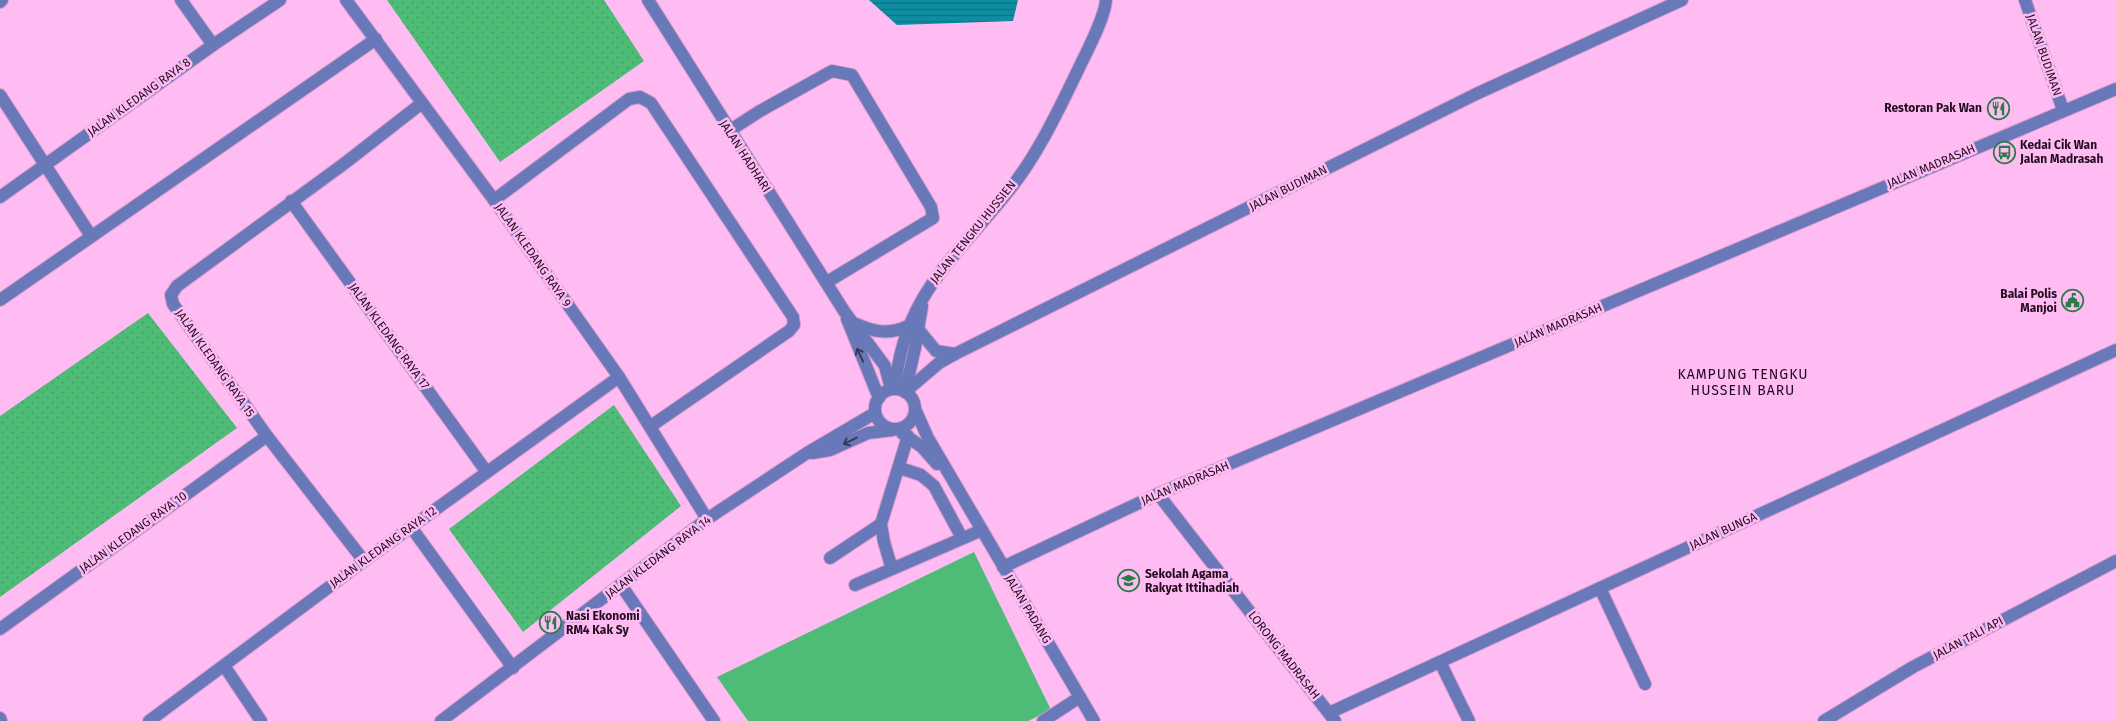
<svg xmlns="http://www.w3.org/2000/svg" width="2116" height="721" viewBox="0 0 2116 721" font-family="'Fira Sans',sans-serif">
  <defs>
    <pattern id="park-dots" width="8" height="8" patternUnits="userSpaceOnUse" patternTransform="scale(1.25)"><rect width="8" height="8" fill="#4ebc76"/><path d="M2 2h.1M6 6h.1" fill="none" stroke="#44a066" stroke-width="1.8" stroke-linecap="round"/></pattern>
    <pattern id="water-rules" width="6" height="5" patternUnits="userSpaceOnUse" patternTransform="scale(1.25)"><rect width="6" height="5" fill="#0f8ea2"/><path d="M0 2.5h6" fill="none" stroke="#0e7283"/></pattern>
  </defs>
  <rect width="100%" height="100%" fill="#febcf2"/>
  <g fill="url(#park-dots)">
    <path d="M387,0H604L644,61L500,162Z"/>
    <path d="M148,313L237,428L0,597V416Z"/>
    <path d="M614,405L681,506L523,632L449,529Z"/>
  </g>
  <path fill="#4ebc76" d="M974,552L1051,710L1028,721H748L717,677Z"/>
  <path fill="url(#water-rules)" d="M869,0H1018L1013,21L897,25Z"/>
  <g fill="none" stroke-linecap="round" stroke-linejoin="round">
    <defs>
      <g id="minor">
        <path d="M181,0L213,45"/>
        <path d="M346,0L494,200L619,377L707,519"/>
        <path d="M648,0L844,311L885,366L891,389"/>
        <path d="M2025,0L2063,110"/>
        <path d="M0,2L2,0"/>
        <path d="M0,95L91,236"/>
        <path d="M729,131L760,111L832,71L852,75L931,207L933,218L827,282"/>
        <path d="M0,197L213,45L280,0"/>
        <path d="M494,200L629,99L640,97L651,103L793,317L794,325L789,331L651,426"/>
        <path d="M291,201L486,471"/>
        <path d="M0,300L376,39"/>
        <path d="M847,319L879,398"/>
        <path d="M856,324C874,332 889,335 908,326"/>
        <path d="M918,329L936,351L955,354"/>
        <circle cx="895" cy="409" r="20"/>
        <path d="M895,389C903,294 956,258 1010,189C1038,154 1058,111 1078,70C1086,53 1105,18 1106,0"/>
        <path d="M905,392L939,363L955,354L1476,94L1682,0"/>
        <path d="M905,392L915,348L922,306"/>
        <path d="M915,409L928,438L1094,721"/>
        <path d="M902,433L922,447L937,464"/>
        <path d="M812,453L830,450L868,433L893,430"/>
        <path d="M900,468L921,475L934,486L962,538"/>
        <path d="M1158,494L1335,721"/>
        <path d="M411,527L513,668"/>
        <path d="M830,558L881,524"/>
        <path d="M364,561L267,436L173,304L171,295L177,286L345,163L422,103"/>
        <path d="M1003,567L1158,494L2116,89"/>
        <path d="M892,569L884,542L881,524L908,436"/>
        <path d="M621,585L714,721"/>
        <path d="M855,585L982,530"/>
        <path d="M1600,588L1645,684"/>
        <path d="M0,629L267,436"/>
        <path d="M1440,662L1469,721"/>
        <path d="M225,667L261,721"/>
        <path d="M1329,713L2116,350"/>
        <path d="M0,718L1,721"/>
        <path d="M149,721L364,561L619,377"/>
        <path d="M441,721L707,519L807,453L875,413"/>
        <path d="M1043,721L1080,697"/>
        <path d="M1824,721L1913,667L2116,561"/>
      </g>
    </defs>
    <use href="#minor" stroke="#d69ccc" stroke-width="14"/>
    <use href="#minor" stroke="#6878b9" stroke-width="12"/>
  </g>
  <defs><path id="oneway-shaft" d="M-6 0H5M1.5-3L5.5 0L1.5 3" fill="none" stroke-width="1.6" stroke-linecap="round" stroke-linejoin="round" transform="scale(1.25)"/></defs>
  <g stroke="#3e375d">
    <use href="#oneway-shaft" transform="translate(860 355) rotate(-115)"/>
    <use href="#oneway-shaft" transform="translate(850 441) rotate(153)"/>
  </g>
  <defs>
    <symbol id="restaurant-ring" viewBox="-11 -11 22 22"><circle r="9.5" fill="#febcf2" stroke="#2d7a49" stroke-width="1.5"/><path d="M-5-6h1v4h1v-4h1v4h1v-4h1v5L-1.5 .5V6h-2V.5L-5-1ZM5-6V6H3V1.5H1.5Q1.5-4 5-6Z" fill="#2d7a49"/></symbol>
    <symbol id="bus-ring" viewBox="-11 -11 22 22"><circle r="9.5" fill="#febcf2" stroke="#2d7a49" stroke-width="1.5"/><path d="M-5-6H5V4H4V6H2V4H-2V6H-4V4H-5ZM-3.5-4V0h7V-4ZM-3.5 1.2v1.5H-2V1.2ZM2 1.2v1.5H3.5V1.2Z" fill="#2d7a49"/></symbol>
    <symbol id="civic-ring" viewBox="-11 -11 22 22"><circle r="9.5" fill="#febcf2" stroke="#2d7a49" stroke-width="1.5"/><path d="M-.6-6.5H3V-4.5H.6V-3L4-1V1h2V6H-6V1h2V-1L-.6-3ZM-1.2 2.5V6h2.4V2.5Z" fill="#2d7a49"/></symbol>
    <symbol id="school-ring" viewBox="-11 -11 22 22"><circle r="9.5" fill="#febcf2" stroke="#2d7a49" stroke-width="1.5"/><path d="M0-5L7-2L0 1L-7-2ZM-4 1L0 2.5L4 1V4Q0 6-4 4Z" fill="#2d7a49"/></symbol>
  </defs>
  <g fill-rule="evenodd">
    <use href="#restaurant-ring" x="1986" y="96" width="25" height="25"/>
    <use href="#bus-ring" x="1992" y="140" width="25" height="25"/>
    <use href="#civic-ring" x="2060" y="288" width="25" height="25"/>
    <use href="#school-ring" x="1116" y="568" width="25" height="25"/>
    <use href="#restaurant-ring" x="538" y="610" width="25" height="25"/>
  </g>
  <g text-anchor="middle" stroke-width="5" stroke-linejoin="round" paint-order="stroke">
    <g font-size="12" fill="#220b1f" stroke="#febcf2">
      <text transform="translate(2044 55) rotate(71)" y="4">JALAN BUDIMAN</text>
      <text transform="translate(139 97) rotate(-36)" y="4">JALAN KLEDANG RAYA 8</text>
      <text transform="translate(745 156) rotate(57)" y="4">JALAN HADHARI</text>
      <text transform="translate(1931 166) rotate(-23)" y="4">JALAN MADRASAH</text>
      <text transform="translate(1288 188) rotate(-27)" y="4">JALAN BUDIMAN</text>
      <text transform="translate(973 232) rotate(-51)" y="4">JALAN TENGKU HUSSIEN</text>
      <text transform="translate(533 255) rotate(55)" y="4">JALAN KLEDANG RAYA 9</text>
      <text transform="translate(1558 325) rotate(-23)" y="4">JALAN MADRASAH</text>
      <text transform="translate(389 336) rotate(54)" y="4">JALAN KLEDANG RAYA 17</text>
      <text transform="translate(215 363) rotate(55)" y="4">JALAN KLEDANG RAYA 15</text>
      <text transform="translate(1185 483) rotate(-23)" y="4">JALAN MADRASAH</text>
      <text transform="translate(1723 531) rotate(-25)" y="4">JALAN BUNGA</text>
      <text transform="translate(133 532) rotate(-36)" y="4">JALAN KLEDANG RAYA 10</text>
      <text transform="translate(383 547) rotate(-36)" y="4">JALAN KLEDANG RAYA 12</text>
      <text transform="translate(658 557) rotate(-37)" y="4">JALAN KLEDANG RAYA 14</text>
      <text transform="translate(1028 609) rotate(59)" y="4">JALAN PADANG</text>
      <text transform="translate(1968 638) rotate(-28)" y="4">JALAN TALI API</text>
      <text transform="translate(1284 655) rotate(52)" y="4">LORONG MADRASAH</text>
    </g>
    <g font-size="12" font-weight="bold" fill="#220b1f" stroke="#febcf2" text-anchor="start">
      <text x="1982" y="112" text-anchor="end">Restoran Pak Wan</text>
      <text x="2020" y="149">Kedai Cik Wan<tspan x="2020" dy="14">Jalan Madrasah</tspan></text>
      <text x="2057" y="298" text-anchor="end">Balai Polis<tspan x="2057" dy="14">Manjoi</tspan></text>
      <text x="1145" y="578">Sekolah Agama<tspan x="1145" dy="14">Rakyat Ittihadiah</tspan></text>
      <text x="566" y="620">Nasi Ekonomi<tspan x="566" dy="14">RM4 Kak Sy</tspan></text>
    </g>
    <g font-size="14" letter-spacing="1" fill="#220b1f" stroke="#febcf2">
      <text x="1743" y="379">KAMPUNG TENGKU<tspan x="1743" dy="16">HUSSEIN BARU</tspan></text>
    </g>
  </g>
</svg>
